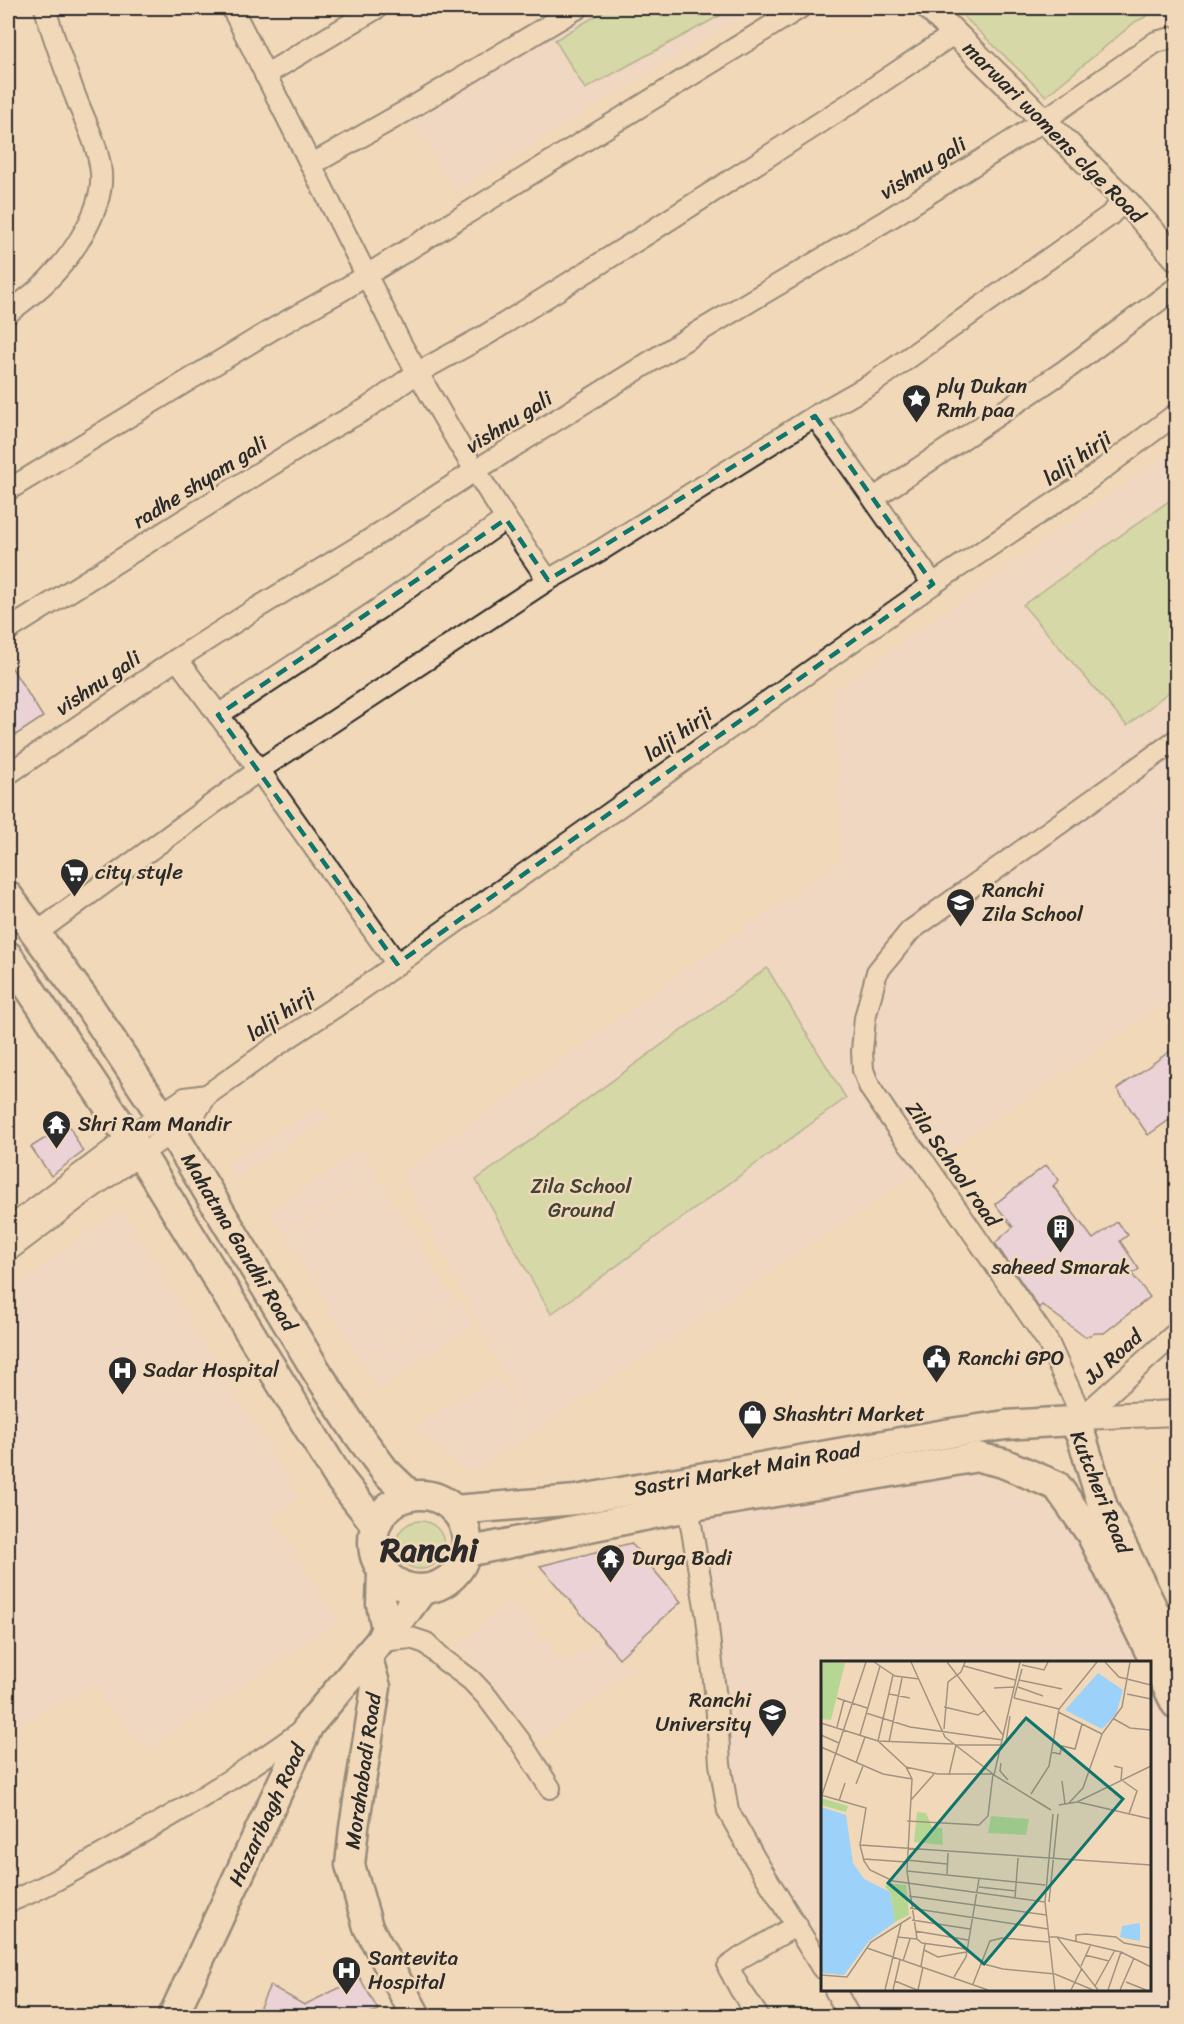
<svg xmlns="http://www.w3.org/2000/svg" width="1184" height="2024" viewBox="0 0 1184 2024" font-family="Sriracha,sans-serif">
  <rect width="100%" height="100%" fill="#f1d8b9"/>
  <filter id="ink" filterUnits="userSpaceOnUse"><feTurbulence type="fractalNoise" baseFrequency=".0167" numOctaves="2"/><feDisplacementMap in="SourceGraphic" scale="12" xChannelSelector="R" yChannelSelector="G"/><feConvolveMatrix kernelMatrix="1 2 1 2 8 2 1 2 1" color-interpolation-filters="sRGB"/></filter>
  <g filter="url(#ink)">
    <g fill="#edd4cc">
      <path d="M578,8H756L455,191L406,111Z"/>
      <path d="M1176,448V997L535,1431L470,1472L414,1428L497,1376L531,1425L402,1173L842,859L834,691Z"/>
      <path d="M319,1106L328,1119L237,1177L229,1162Z"/>
      <path d="M362,1148L377,1174L284,1234L268,1212Z"/>
      <path d="M377,1177L454,1301L361,1363L287,1236Z"/>
      <path d="M121,1209L299,1497L271,1516L339,1622L145,1750L93,1684L8,1732V1292Z"/>
      <path d="M459,1301L474,1325L379,1387L362,1367Z"/>
      <path d="M1176,1349V1388L1161,1361Z"/>
      <path d="M958,1466L1073,1517L1148,1662H822V1960L728,1811L702,1514Z"/>
      <path d="M509,1599L522,1612L564,1664L603,1639L631,1671L538,1740L459,1646Z"/>
      <path d="M1150,1666L1176,1719V2016H858L841,1990H1150Z"/>
    </g>
    <g fill="#b6d791" stroke="#70815e" stroke-width="1.5">
      <path d="M609,8H734L585,89L555,40Z"/>
      <path d="M955,8H1163L1135,22L1046,96Z"/>
      <path d="M1176,496V686L1127,726L1023,605Z"/>
      <path d="M767,968L846,1098L551,1314L476,1180Z"/>
      <circle cx="420" cy="1545" r="24"/>
    </g>
    <g fill="#e3cbfa" stroke="#2b2b2b" stroke-width="1.5">
      <path d="M8,662L43,717L8,740Z"/>
      <path d="M1176,1047V1115L1148,1135L1117,1089Z"/>
      <path d="M68,1124L83,1152L51,1176L31,1147Z"/>
      <path d="M1046,1165L1059,1180L1053,1186L1093,1239L1117,1222L1128,1235L1120,1241L1139,1269L1132,1274L1150,1297L1104,1333H1095L1085,1337L1042,1305L1039,1308L995,1243L1013,1227L995,1204Z"/>
      <path d="M631,1543L681,1602L619,1658L540,1566Z"/>
      <path d="M360,1978L378,2010L364,2016H256L270,1985L304,2005Z"/>
    </g>
    <g fill="none" stroke-linecap="round" stroke-linejoin="round">
      <defs>
        <g id="minor">
          <path d="M232,8L401,344L460,446L506,519L548,580"/>
          <path d="M265,75L377,8"/>
          <path d="M311,165L406,111L578,8"/>
          <path d="M8,313C21,303 35,293 47,281C72,256 104,210 101,173C99,149 87,125 78,103C66,72 54,40 45,8"/>
          <path d="M815,416L933,584"/>
          <path d="M8,490L273,329L341,291L800,8"/>
          <path d="M874,498L1064,371L1176,288"/>
          <path d="M8,630L321,434L366,409L417,373L486,335L647,234L849,104L955,33"/>
          <path d="M177,659L259,770L397,964"/>
          <path d="M218,715L380,608L506,519"/>
          <path d="M1176,740L910,931L877,972L865,1018L862,1051L863,1070L870,1088L899,1131L925,1163L1048,1342L1082,1417L1176,1333"/>
          <path d="M8,774L177,659L257,608L366,542L476,470L690,337L887,220L1043,121L1156,42L1176,37"/>
          <path d="M35,934L259,770L548,580L601,550L815,416L873,383L1109,216L1125,200"/>
          <path d="M8,1229L129,1137L185,1098L207,1095"/>
          <path d="M8,1251L86,1192L172,1132L196,1112L207,1095L276,1046L352,996L933,584L1083,484L1176,414"/>
          <path d="M688,1507L707,1618L716,1700L720,1764L728,1811L755,1859L822,1968"/>
          <path d="M380,1641L411,1638L426,1643L444,1660L471,1680L487,1697L520,1741L550,1788"/>
          <path d="M8,1902C42,1889 73,1871 105,1853C175,1815 243,1774 307,1727"/>
          <path d="M835,1990L849,2016"/>
          <path d="M758,2016L740,1989L728,1967L742,1957L797,1925"/>
        </g>
        <g id="tertiary">
          <path d="M929,8L1125,200L1176,258"/>
          <path d="M1075,1425L1082,1417L1176,1413"/>
        </g>
        <g id="secondary">
          <path d="M8,896L85,1000L172,1132L317,1372L354,1429L385,1471L411,1496"/>
          <path d="M8,956L150,1169L339,1478L376,1525"/>
          <circle cx="420" cy="1542" r="47"/>
          <path d="M454,1510L576,1500L951,1433L1006,1425L1072,1421L1081,1435L1103,1507L1176,1656"/>
          <path d="M466,1552L688,1507L978,1457L1003,1463L1057,1486L1091,1534L1176,1704"/>
          <path d="M382,1572L381,1604L386,1629"/>
          <path d="M367,1655L376,1687L354,1827L350,1865L368,1927L416,2016"/>
          <path d="M173,2016L309,1725L380,1641L386,1629L400,1620L423,1589"/>
        </g>
      </defs>
      <use href="#minor" stroke="#2b2b2b" stroke-width="24"/>
      <use href="#tertiary" stroke="#2b2b2b" stroke-width="28"/>
      <use href="#secondary" stroke="#2b2b2b" stroke-width="33"/>
      <use href="#minor" stroke="#f1d8b9" stroke-width="20"/>
      <use href="#tertiary" stroke="#f1d8b9" stroke-width="24"/>
      <use href="#secondary" stroke="#f1d8b9" stroke-width="28"/>
    </g>
  </g>
  <path d="M0 0H1184V2024H0ZM815,416L933,584L397,964L218,715L506,519L548,580Z" fill="#f1d8b9" fill-opacity=".55" fill-rule="evenodd"/>
  <path fill="none" stroke="#0f766e" stroke-width="4.5" stroke-dasharray="12 8" stroke-linejoin="round" d="M815,416L933,584L397,964L218,715L506,519L548,580Z"/>
  <defs>
    <symbol id="sight-pin" viewBox="-11 -11 22 30"><path d="M0 17L-7.5 6A9.5 9.5 0 1 1 7.5 6Z" fill="#2b2b2b" stroke="#f1d8b9"/><path d="M0-6L1.8-2.2L6-1.7L2.9 1.2L3.7 5.4L0 3.3L-3.7 5.4L-2.9 1.2L-6-1.7L-1.8-2.2Z" fill="#fff"/></symbol>
    <symbol id="supermarket-pin" viewBox="-11 -11 22 30"><path d="M0 17L-7.5 6A9.5 9.5 0 1 1 7.5 6Z" fill="#2b2b2b" stroke="#f1d8b9"/><path d="M-6-5.5h2.5l.6 2H6L4.5 2H-2.5L-4.4-4H-6ZM-1.5 3.2a1.3 1.3 0 1 0 .1 0ZM3 3.2a1.3 1.3 0 1 0 .1 0Z" fill="#fff"/></symbol>
    <symbol id="school-pin" viewBox="-11 -11 22 30"><path d="M0 17L-7.5 6A9.5 9.5 0 1 1 7.5 6Z" fill="#2b2b2b" stroke="#f1d8b9"/><path d="M0-5L7-2L0 1L-7-2ZM-4 1L0 2.5L4 1V4Q0 6-4 4Z" fill="#fff"/></symbol>
    <symbol id="temple-pin" viewBox="-11 -11 22 30"><path d="M0 17L-7.5 6A9.5 9.5 0 1 1 7.5 6Z" fill="#2b2b2b" stroke="#f1d8b9"/><path d="M0-6L5-2H3V0L6.5 2.5H4V6H1.5V3h-3V6H-4V2.5H-6.5L-3 0V-2H-5Z" fill="#fff"/></symbol>
    <symbol id="building-pin" viewBox="-11 -11 22 30"><path d="M0 17L-7.5 6A9.5 9.5 0 1 1 7.5 6Z" fill="#2b2b2b" stroke="#f1d8b9"/><path d="M-4-6H4V6H1V3H-1V6H-4ZM-2.5-4.3h1.7v1.8h-1.7ZM.8-4.3h1.7v1.8H.8ZM-2.5-1h1.7V.8h-1.7ZM.8-1h1.7V.8H.8Z" fill="#fff"/></symbol>
    <symbol id="civic-pin" viewBox="-11 -11 22 30"><path d="M0 17L-7.5 6A9.5 9.5 0 1 1 7.5 6Z" fill="#2b2b2b" stroke="#f1d8b9"/><path d="M-.6-6.5H3V-4.5H.6V-3L4-1V1h2V6H-6V1h2V-1L-.6-3ZM-1.2 2.5V6h2.4V2.5Z" fill="#fff"/></symbol>
    <symbol id="hospital-pin" viewBox="-11 -11 22 30"><path d="M0 17L-7.5 6A9.5 9.5 0 1 1 7.5 6Z" fill="#2b2b2b" stroke="#f1d8b9"/><path d="M-5-5h3v3.5h4V-5h3V5h-3V1.5h-4V5h-3Z" fill="#fff"/></symbol>
    <symbol id="shop-pin" viewBox="-11 -11 22 30"><path d="M0 17L-7.5 6A9.5 9.5 0 1 1 7.5 6Z" fill="#2b2b2b" stroke="#f1d8b9"/><path d="M-5-2.5h2.3a2.7 3.5 0 0 1 5.4 0H5L5.5 6h-11ZM-1.5-2.5h3a1.5 2.3 0 0 0-3 0Z" fill="#fff"/></symbol>
    <symbol id="university-pin" viewBox="-11 -11 22 30"><path d="M0 17L-7.5 6A9.5 9.5 0 1 1 7.5 6Z" fill="#2b2b2b" stroke="#f1d8b9"/><path d="M0-5L7-2L0 1L-7-2ZM-4 1L0 2.5L4 1V4Q0 6-4 4Z" fill="#fff"/></symbol>
  </defs>
  <g fill-rule="evenodd">
    <use href="#sight-pin" x="900" y="382" width="33" height="45"/>
    <use href="#supermarket-pin" x="58" y="856" width="33" height="45"/>
    <use href="#school-pin" x="944" y="886" width="33" height="45"/>
    <use href="#temple-pin" x="40" y="1108" width="33" height="45"/>
    <use href="#building-pin" x="1044" y="1212" width="33" height="45"/>
    <use href="#civic-pin" x="920" y="1342" width="33" height="45"/>
    <use href="#hospital-pin" x="106" y="1354" width="33" height="45"/>
    <use href="#shop-pin" x="736" y="1398" width="33" height="45"/>
    <use href="#temple-pin" x="594" y="1542" width="33" height="45"/>
    <use href="#university-pin" x="756" y="1696" width="33" height="45"/>
    <use href="#hospital-pin" x="330" y="1954" width="33" height="45"/>
  </g>
  <g text-anchor="middle" stroke-width="5" stroke-linejoin="round" paint-order="stroke">
    <g font-size="21" fill="#2b2b2b" stroke="#f1d8b9">
      <text transform="translate(1054 132) rotate(45)" y="7">marwari womens clge Road</text>
      <text transform="translate(923 168) rotate(-32)" y="7">vishnu gali</text>
      <text transform="translate(509 422) rotate(-32)" y="7">vishnu gali</text>
      <text transform="translate(1077 458) rotate(-35)" y="7">lalji hirji</text>
      <text transform="translate(200 482) rotate(-32)" y="7">radhe shyam gali</text>
      <text transform="translate(98 683) rotate(-34)" y="7">vishnu gali</text>
      <text transform="translate(678 734) rotate(-35)" y="7">lalji hirji</text>
      <text transform="translate(281 1014) rotate(-34)" y="7">lalji hirji</text>
      <text transform="translate(953 1164) rotate(55)" y="7">Zila School road</text>
      <text transform="translate(239 1242) rotate(59)" y="7">Mahatma Gandhi Road</text>
      <text transform="translate(1113 1357) rotate(-42)" y="7">JJ Road</text>
      <text transform="translate(747 1469) rotate(-10)" y="7">Sastri Market Main Road</text>
      <text transform="translate(1101 1492) rotate(68)" y="7">Kutcheri Road</text>
      <text transform="translate(363 1771) rotate(-82)" y="7">Morahabadi Road</text>
      <text transform="translate(267 1815) rotate(-65)" y="7">Hazaribagh Road</text>
    </g>
    <g font-size="21" fill="#2b2b2b" stroke="#f1d8b9" text-anchor="start">
      <text x="937" y="393">ply Dukan<tspan x="937" dy="24">Rmh paa</tspan></text>
      <text x="95" y="879">city style</text>
      <text x="982" y="897">Ranchi<tspan x="982" dy="24">Zila School</tspan></text>
      <text x="78" y="1131">Shri Ram Mandir</text>
      <text x="1061" y="1274" text-anchor="middle">saheed Smarak</text>
      <text x="958" y="1365">Ranchi GPO</text>
      <text x="143" y="1377">Sadar Hospital</text>
      <text x="773" y="1421">Shashtri Market</text>
      <text x="632" y="1565">Durga Badi</text>
      <text x="751" y="1707" text-anchor="end">Ranchi<tspan x="751" dy="24">University</tspan></text>
      <text x="368" y="1965">Santevita<tspan x="368" dy="24">Hospital</tspan></text>
    </g>
    <g font-size="21" fill="#40453a" stroke="#f1d8b9">
      <text x="581" y="1193">Zila School<tspan x="581" dy="24">Ground</tspan></text>
    </g>
    <g font-size="33" font-weight="bold" fill="#2b2b2b" stroke="#f1d8b9">
      <text x="429" y="1561">Ranchi</text>
    </g>
  </g>
  <g transform="translate(821 1661)">
    <rect width="330" height="330" fill="#f1d8b9"/>
    <path d="M2,1L24,2L10,59L0,58ZM0,137L27,145L25,151L0,144ZM96,151L105,152L111,166L121,167L122,184L93,181ZM170,155L208,158L205,174L167,172ZM67,222L85,224L88,254L74,261L69,231L64,226Z" fill="#b6d791"/>
    <path d="M277,12L302,29L295,53L281,68L244,49ZM0,146L25,154L32,202L43,218L69,231L74,261L48,280L23,314L0,312ZM319,262V280L299,276L301,265Z" fill="#9cd1fa"/>
    <path fill="none" stroke="#a29380" stroke-width="1.5" d="M53,1L74,15L98,18M90,1L124,76L172,113M126,1L182,74M199,1L173,114L230,149M284,1L298,16L330,24M201,4L223,9L227,1M143,5L194,19M72,14L57,80L132,83M198,19L241,28M197,26L222,35M173,27L193,26M68,33L89,37M306,33L330,38M16,37L46,47M193,37L238,48M193,37L201,8M123,46L157,54L164,49M237,51L281,73M45,52L89,66L182,79M293,58L309,67L330,69M0,62L57,80L85,106L91,118L86,210L96,278L101,282L145,288M16,66L23,39M123,68L127,21L140,11L144,1M0,74L18,82M39,74L59,5M68,81L81,17M185,81L189,55M0,86L62,113L91,118M230,91L239,93L241,85L254,88L261,63M35,102L44,76M180,102L179,110L187,119M293,105L301,107L300,120M85,106L117,113H173M128,114L135,84H182M241,120L244,143M302,120L316,130L308,153M35,123L42,105M210,133L228,105L238,48L276,1M0,134L45,147L39,184L43,200L49,209L72,220L224,241M1,134L45,1M90,139L113,113M18,140L24,122M257,141L330,158M247,143L262,127L281,73L301,46L309,1M238,144L256,141L330,105M232,153L224,241L234,329M86,160L158,164L167,155L172,113M39,184L330,204M43,198L85,201M85,199L126,203M86,210L224,224M126,213L127,192M158,226L195,230M88,235L225,254M194,237L197,197M228,241L237,153M89,247L227,268M91,259L149,268M94,270L147,279M76,276L96,278M228,276H236L277,329M236,276L300,291L330,306M255,280V274L265,273L295,276L303,282L330,287M46,287L167,329M103,289L117,296L145,291M264,294L288,300M82,300L89,278M159,302L182,308L234,313L272,329M100,305L104,283M260,305L270,283M0,314L26,316L50,281L90,256M133,316L145,296L158,218M74,320L96,329M305,321L325,329M152,323L169,280L181,277L228,281M274,325L294,289M64,329L80,263M72,329L79,299M97,329L102,306M250,329L261,307M287,329L300,291M299,329L313,297"/>
    <path fill="#0f766e" fill-opacity="0.15" stroke="#0f766e" stroke-width="3" d="M205,57L302,138L163,303L67,222Z"/>
    <rect width="330" height="330" fill="none" stroke="#2b2b2b" stroke-width="3"/>
  </g>
  <rect width="1184" height="2024" fill="none" stroke="#f1d8b9" stroke-width="30"/>
  <rect x="15" y="15" width="1154" height="1994" fill="none" stroke="#2b2b2b" stroke-width="2" filter="url(#ink)"/>
</svg>
